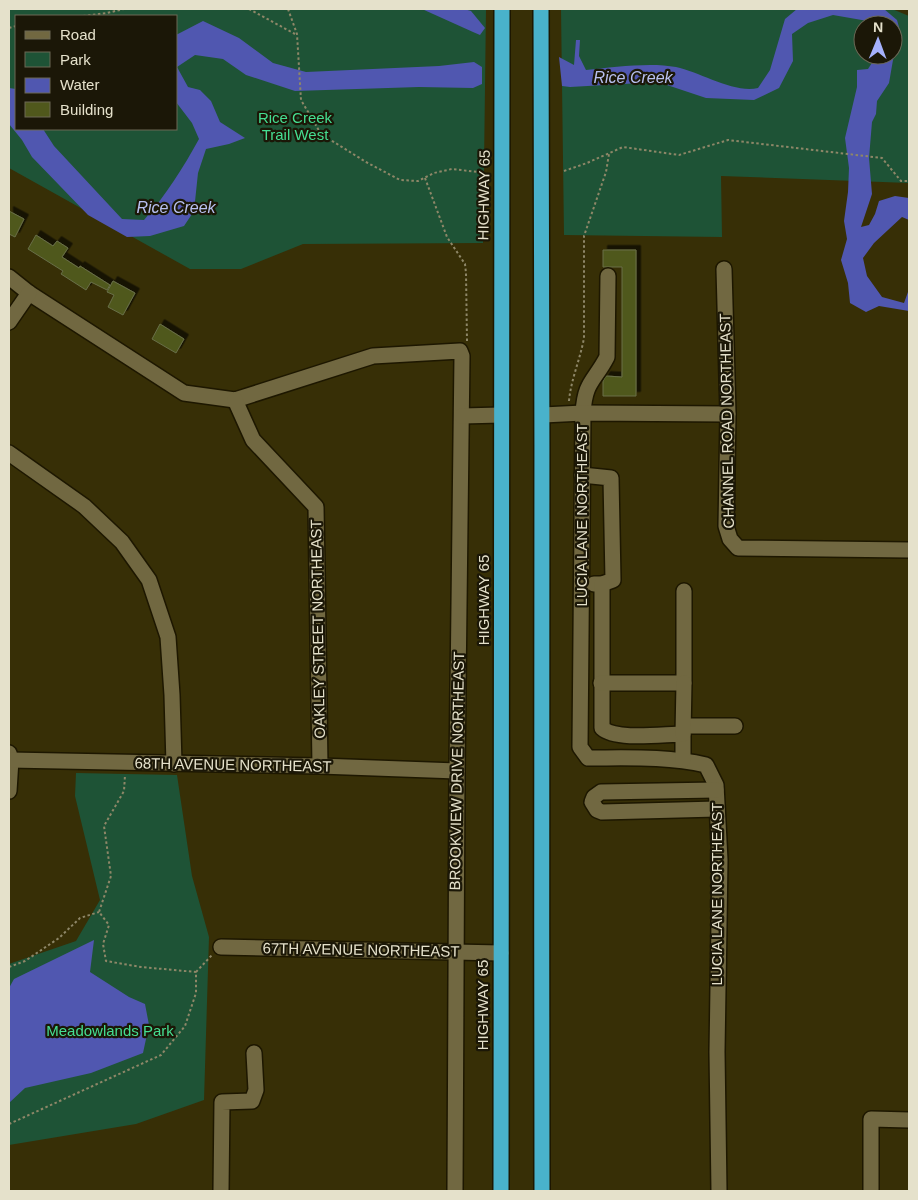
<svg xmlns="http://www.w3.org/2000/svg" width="918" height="1200" viewBox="0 0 918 1200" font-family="Helvetica,sans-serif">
  <defs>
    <filter id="shadow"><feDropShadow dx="4.5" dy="-4.5" stdDeviation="0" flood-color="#0009"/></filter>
  </defs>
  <rect width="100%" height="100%" fill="#372f06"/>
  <g fill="#1e5336" fill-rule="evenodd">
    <path d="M9,9H486L483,243L303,244L241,269H190L9,168ZM16,16H176V129H16Z"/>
    <path d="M561,9H892L909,16V183L721,176L722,237L564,235ZM863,25H893V55H863Z"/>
    <path d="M76,773L177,775L192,876L209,937L204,1100L136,1124L9,1145V964L76,941L100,900L75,796Z"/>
  </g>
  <g fill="#5057b0">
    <path d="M422,9H464L471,11L485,28L480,35L473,32Z"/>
    <path d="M797,9H884L897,20L902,38L893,60L889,83L877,101L876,114L872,122L869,158L872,194L861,227L869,225L875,214L879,201L895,196L909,198V220L902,217L874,243L863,258L867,276L882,297L904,303L908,292H909V311L879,306L866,312L850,303L848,283L841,260L847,239L844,221L848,192L849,168L845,138L857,87V70L868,69L877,55H893V25H879V23L833,15L808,23L792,34L793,61L779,88L754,100L706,98L658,82L570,87L562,86L559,57L574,65L576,40H580L579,56L586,70C613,67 651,62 676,67C700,72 735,94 758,88L770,70L785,19Z"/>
    <path d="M203,21L239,38L273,63L306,72L439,66L474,62L482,67V84L473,88L419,87L295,91L246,75L223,59L195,55L177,67L188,87L200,90L211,101L220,122L245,138L229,144L206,149L198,173L194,211L184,226L150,236L127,237L88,215L32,157L22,140L9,124V88L16,89V129H43L54,146L122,219L144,220C166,195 183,168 199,139L192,123L176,102V35Z"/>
    <path d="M94,940L90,972L129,997L145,1004L149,1025L143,1053L91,1073L25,1088L9,1103V988L14,979Z"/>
  </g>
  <g fill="#50581c" stroke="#686f49" filter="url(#shadow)">
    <path d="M9,211L24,219L15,237L9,234Z"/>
    <path d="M36,235L53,246L57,241L68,248L62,257L79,268L80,266L110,285L107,290L91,282L86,290L61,274L63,271L28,249Z"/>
    <path d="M603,250H636V396H603V381L606,376L622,377V267H603Z"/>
    <path d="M113,281L135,293L123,315L108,307L114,295L107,292Z"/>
    <path d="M160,324L184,339L176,353L152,339Z"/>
  </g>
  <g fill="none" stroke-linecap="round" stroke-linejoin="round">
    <defs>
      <g id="minor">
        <path d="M724,269L728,414L726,526L730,539L738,548L909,550"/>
        <path d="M608,276L607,357C594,382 585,381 583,413L580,747L588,758C627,758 668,756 706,765L716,785L720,860L717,1052L719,1191"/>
        <path d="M9,277L29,293L184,393L235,400L373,356L460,351L462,356L457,771L455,1191"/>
        <path d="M9,322L29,293"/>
        <path d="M235,400L253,440L316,507L320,766"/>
        <path d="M543,415L583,413L728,414"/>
        <path d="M462,416L501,415"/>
        <path d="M9,453L84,506L122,542L149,580L168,637L172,695L174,764"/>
        <path d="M582,475L611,478L613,580L602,584H594"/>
        <path d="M602,584V728C616,741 664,734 683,734V760"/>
        <path d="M601,683H684V591"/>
        <path d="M684,726H735"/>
        <path d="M683,734L684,683"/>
        <path d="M9,753L11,760L9,791"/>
        <path d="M9,760L320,766L457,771"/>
        <path d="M716,790L601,792L594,797L592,802L597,810L602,812L717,809"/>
        <path d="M221,947L501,953"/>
        <path d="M221,1191L222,1102L252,1101L256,1090L254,1053"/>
        <path d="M871,1191V1119L909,1120"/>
      </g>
      <g id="highway">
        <path d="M541,9C543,403 541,797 542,1191"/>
        <path d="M501,1191L502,9"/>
      </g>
    </defs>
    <use href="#minor" stroke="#1d1700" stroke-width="18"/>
    <use href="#highway" stroke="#1d1700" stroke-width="18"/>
    <g stroke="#8e8768" stroke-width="2" stroke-dasharray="2.5 2.5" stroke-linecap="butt">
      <path d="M249,9L295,34"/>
      <path d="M288,9L297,34L301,100L321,134L366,162L400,180L418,181L434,173L452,169L478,172"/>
      <path d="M83,16L107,13L124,9"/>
      <path d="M9,28L16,26"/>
      <path d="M564,171L587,163L623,147L679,155L728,140L882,158L901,181H909"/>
      <path d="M425,178L447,237L465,264L466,273L467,341"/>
      <path d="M569,401C571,379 580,360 584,338V236L606,172L609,154"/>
      <path d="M9,967L25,961L59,938L80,918L99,912"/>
      <path d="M196,972L212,955"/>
      <path d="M9,1124L161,1055L185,1026L196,993V972L141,967L106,961L103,944L109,925L99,912L111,876L104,826L124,791L125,775"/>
    </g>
    <use href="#minor" stroke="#716841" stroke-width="15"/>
    <use href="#highway" stroke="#49b2cb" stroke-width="15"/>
  </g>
  <g text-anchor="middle" stroke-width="4.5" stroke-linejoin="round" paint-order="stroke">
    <g font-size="15" fill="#45de91" stroke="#1b1707">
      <text x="295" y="123">Rice Creek<tspan x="295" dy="17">Trail West</tspan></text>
      <text x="110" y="1036">Meadowlands Park</text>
    </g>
    <g font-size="15" fill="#e5e1cb" stroke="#1b1707">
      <text transform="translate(484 195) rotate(-89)" y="5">HIGHWAY 65</text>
      <text transform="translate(727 421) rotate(-91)" y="5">CHANNEL ROAD NORTHEAST</text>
      <text transform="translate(582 515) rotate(-90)" y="5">LUCIA LANE NORTHEAST</text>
      <text transform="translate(484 600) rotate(-90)" y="5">HIGHWAY 65</text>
      <text transform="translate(318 629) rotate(-91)" y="5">OAKLEY STREET NORTHEAST</text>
      <text transform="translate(233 765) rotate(1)" y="5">68TH AVENUE NORTHEAST</text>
      <text transform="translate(457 771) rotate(-89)" y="5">BROOKVIEW DRIVE NORTHEAST</text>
      <text transform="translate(717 894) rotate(-90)" y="5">LUCIA LANE NORTHEAST</text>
      <text transform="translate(361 950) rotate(1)" y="5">67TH AVENUE NORTHEAST</text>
      <text transform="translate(483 1005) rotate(-90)" y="5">HIGHWAY 65</text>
    </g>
    <g font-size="16" font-style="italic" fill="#b8c0f0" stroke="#1b1707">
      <text x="633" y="83">Rice Creek</text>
      <text x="176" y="213">Rice Creek</text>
    </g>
  </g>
  <rect width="918" height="1200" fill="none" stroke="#e5e1cb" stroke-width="20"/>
  <rect x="15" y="15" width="162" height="115" fill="#1b1707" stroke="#6c6855"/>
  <rect x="25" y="31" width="25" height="8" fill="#716841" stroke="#6c6855"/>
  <text x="60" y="40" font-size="15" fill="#e5e1cb">Road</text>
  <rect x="25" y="52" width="25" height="15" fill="#1e5336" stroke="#6c6855"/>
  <text x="60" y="65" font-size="15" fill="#e5e1cb">Park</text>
  <rect x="25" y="78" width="25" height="15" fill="#5057b0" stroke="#6c6855"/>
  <text x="60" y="90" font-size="15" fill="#e5e1cb">Water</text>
  <rect x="25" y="102" width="25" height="15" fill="#50581c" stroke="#6c6855"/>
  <text x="60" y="115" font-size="15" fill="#e5e1cb">Building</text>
  <g transform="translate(878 40) rotate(1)"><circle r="24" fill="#1b1707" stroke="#6c6855"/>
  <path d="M0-4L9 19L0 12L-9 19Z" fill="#a5b1fc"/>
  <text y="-8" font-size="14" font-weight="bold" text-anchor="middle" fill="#e5e1cb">N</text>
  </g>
</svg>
